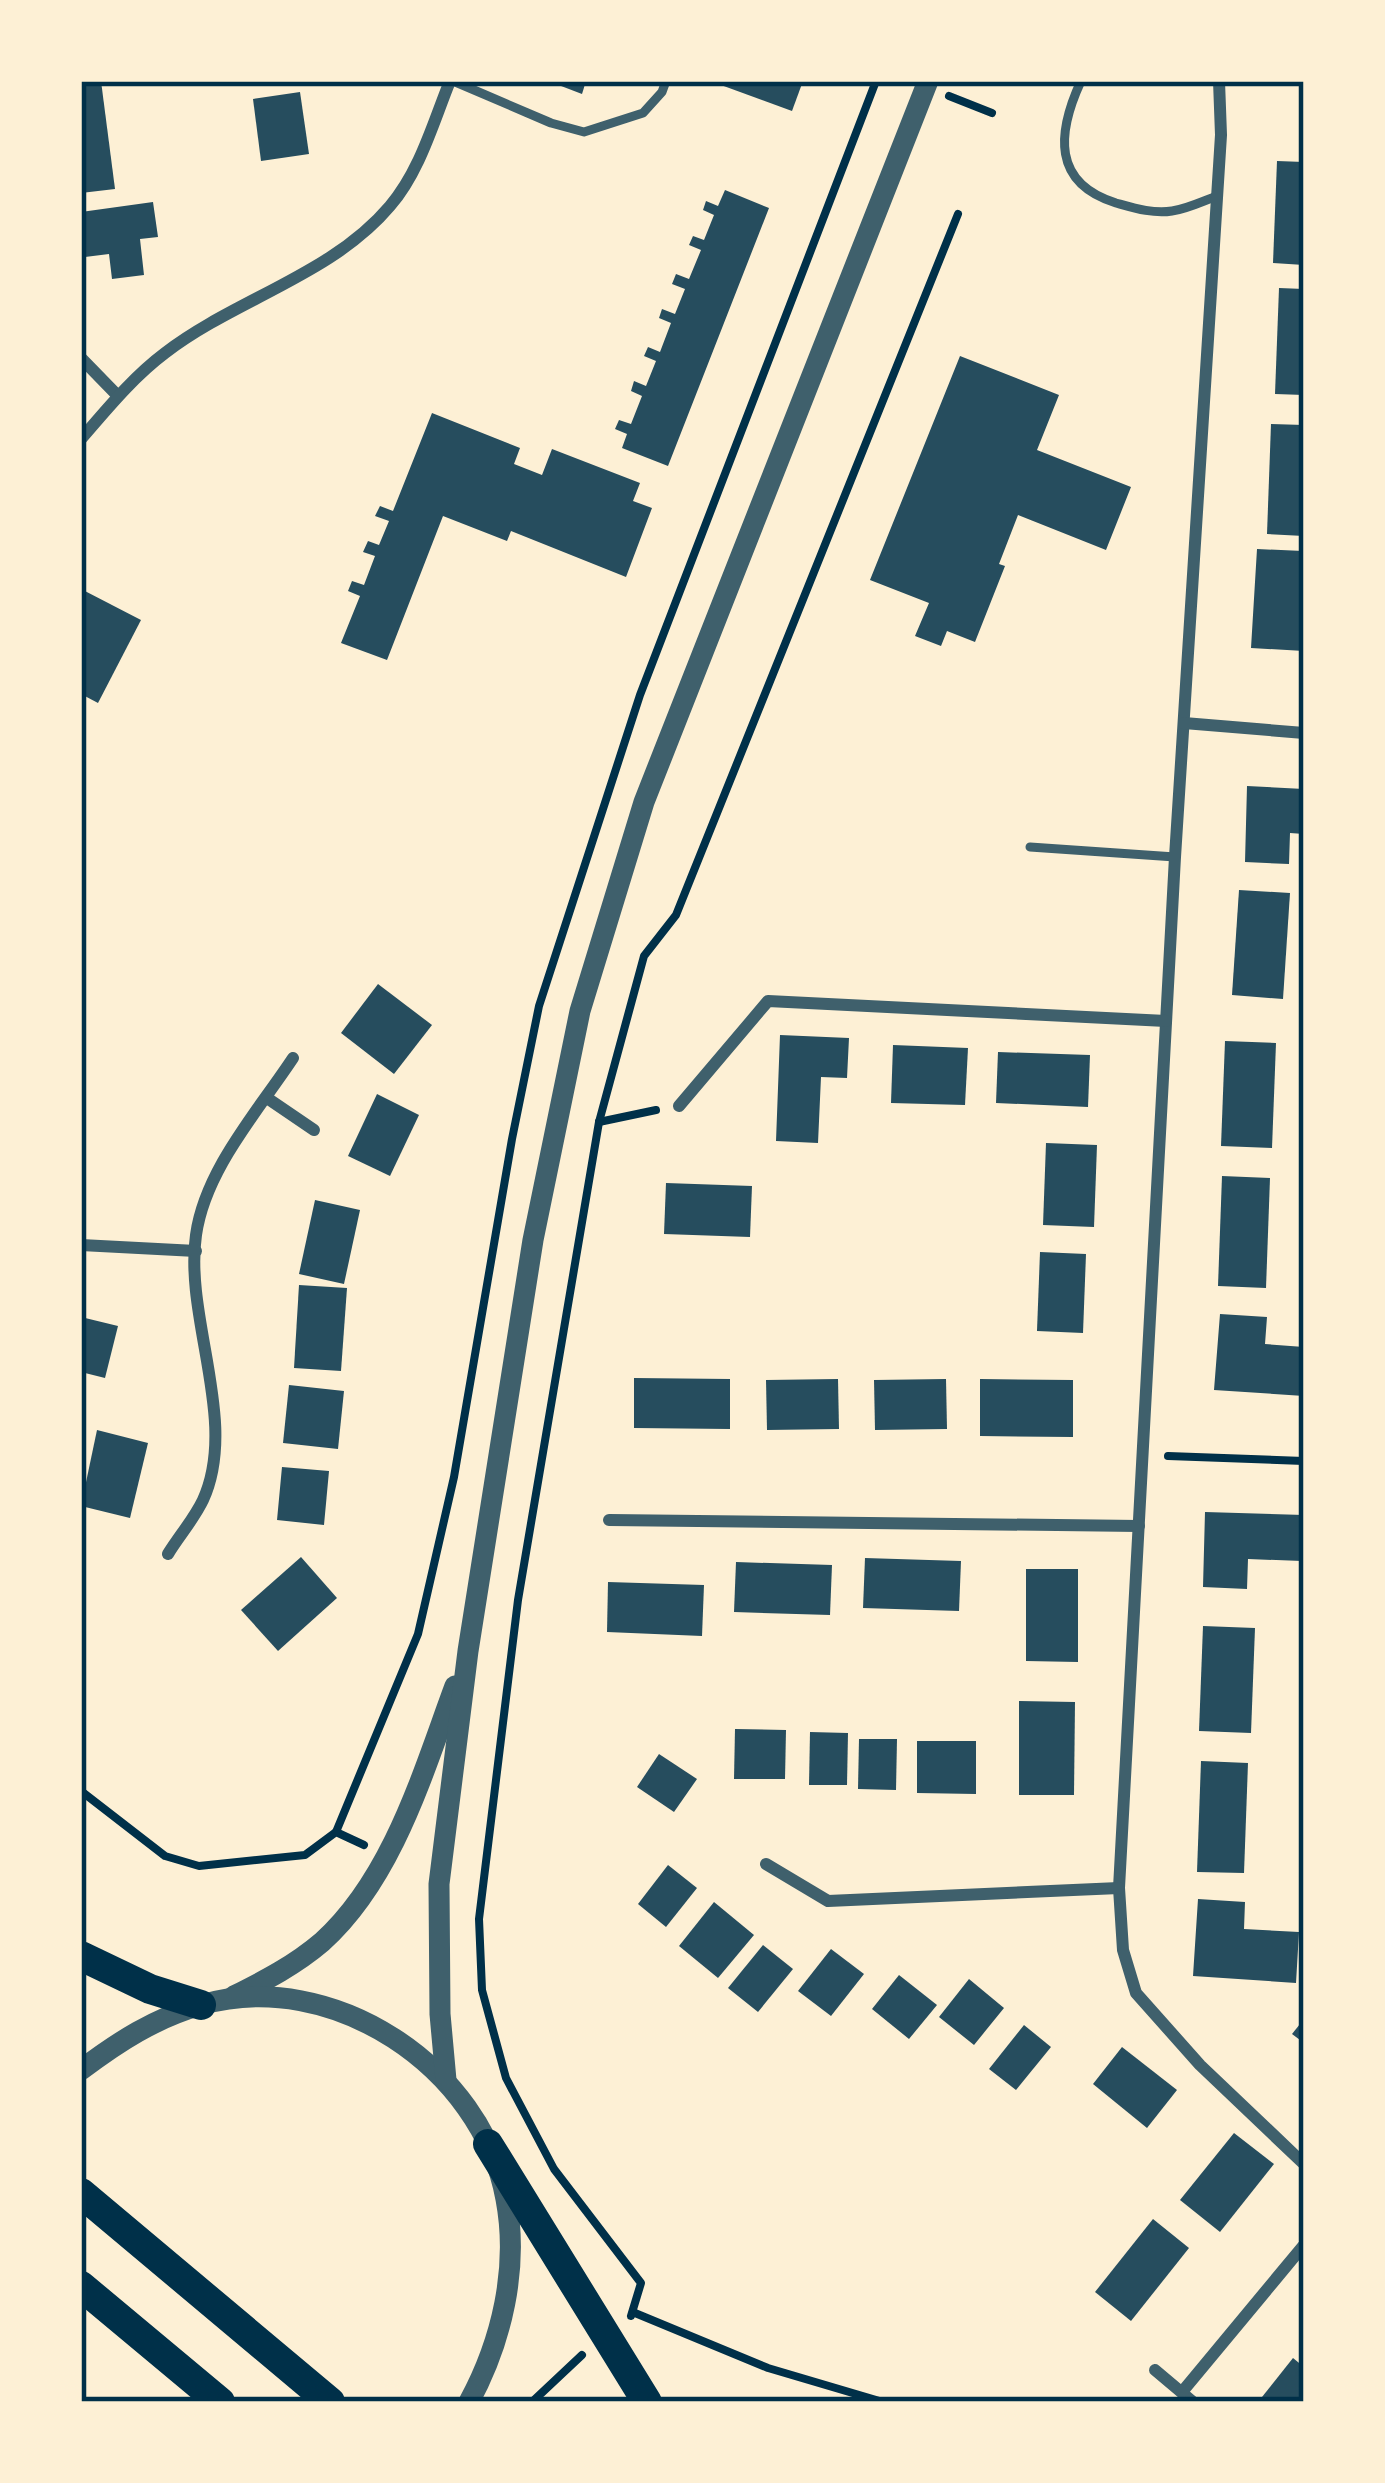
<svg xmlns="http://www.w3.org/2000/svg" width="1385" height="2483" viewBox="0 0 1385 2483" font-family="'Roboto Serif',serif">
  <rect width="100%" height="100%" fill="#fdf0d5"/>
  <g fill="#264d5e">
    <path d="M81,81H101L115,189L81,193Z"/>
    <path d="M548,81H586L582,94Z"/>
    <path d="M710,81H803L792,111Z"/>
    <path d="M300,92L309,154L261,161L253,99Z"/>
    <path d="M1277,161L1304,162V265L1273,263Z"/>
    <path d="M725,190L769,208L668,466L622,448L627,434L615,429L619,420L631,424L642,396L631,391L634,381L646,386L656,361L644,356L648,347L660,352L671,323L659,318L662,309L675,314L685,289L672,284L676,274L689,279L701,250L689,245L693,236L704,240L714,215L703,210L706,201L718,206Z"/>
    <path d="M153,202L158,237L140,239L144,275L112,279L109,254L85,257L81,212Z"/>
    <path d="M1279,288L1304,289V395L1275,394Z"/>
    <path d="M960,356L1059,395L1037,450L1131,487L1106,550L1018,515L999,564L1005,566L975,642L947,631L941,646L915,636L929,603L870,580Z"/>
    <path d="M432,413L520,448L514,464L542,475L552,449L640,483L633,501L652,508L626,577L511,531L507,541L443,516L387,660L341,643L360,596L348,591L352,581L364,585L375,556L363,552L368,541L379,545L389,521L375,516L380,506L393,511Z"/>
    <path d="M1271,424L1304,425V536L1267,534Z"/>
    <path d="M1257,549L1303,551L1299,606H1304V651L1251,648Z"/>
    <path d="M81,589L141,620L98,703L81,694Z"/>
    <path d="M1247,786L1304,789V834L1290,833L1289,864L1245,862Z"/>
    <path d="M1239,890L1290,893L1283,999L1232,995Z"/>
    <path d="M378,984L432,1025L394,1074L341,1033Z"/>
    <path d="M780,1035L849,1038L847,1078L821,1077L818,1143L776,1141Z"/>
    <path d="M1225,1041L1276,1043L1272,1148L1221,1146Z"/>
    <path d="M893,1045L968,1048L965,1105L891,1103Z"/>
    <path d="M998,1052L1090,1055L1088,1107L996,1103Z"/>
    <path d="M377,1094L419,1115L390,1176L348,1156Z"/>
    <path d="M1046,1143L1097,1145L1094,1227L1043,1225Z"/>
    <path d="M1222,1176L1270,1178L1266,1288L1218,1286Z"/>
    <path d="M666,1183L752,1186L750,1237L664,1234Z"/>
    <path d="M315,1200L360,1210L344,1284L299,1274Z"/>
    <path d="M1040,1252L1086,1254L1083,1333L1037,1331Z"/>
    <path d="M299,1285L347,1288L341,1371L294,1368Z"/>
    <path d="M1220,1314L1267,1317L1265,1344L1304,1347V1396L1214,1390Z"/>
    <path d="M81,1317L118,1326L105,1378L81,1372Z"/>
    <path d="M634,1378L730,1379V1429L634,1428Z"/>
    <path d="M838,1379L839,1429L767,1430L766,1380Z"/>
    <path d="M946,1379L947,1429L875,1430L874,1380Z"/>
    <path d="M980,1379L1073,1380V1437L980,1436Z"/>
    <path d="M289,1385L344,1391L338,1449L283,1443Z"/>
    <path d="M97,1430L148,1443L130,1518L81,1506Z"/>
    <path d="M282,1467L329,1471L324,1525L277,1520Z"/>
    <path d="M1205,1512L1304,1515L1302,1561L1248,1559L1247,1589L1203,1587Z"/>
    <path d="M301,1557L337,1598L278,1651L241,1610Z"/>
    <path d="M865,1558L961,1561L959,1611L863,1608Z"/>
    <path d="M736,1562L832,1565L830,1615L734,1612Z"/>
    <path d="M1026,1569H1078V1662L1026,1661Z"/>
    <path d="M608,1582L704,1585L702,1636L607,1632Z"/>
    <path d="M1203,1626L1255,1628L1251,1733L1199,1731Z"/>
    <path d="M1019,1701L1075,1702L1074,1795H1019Z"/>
    <path d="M735,1729L786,1730L785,1779H734Z"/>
    <path d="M810,1732L848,1733L847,1785H809Z"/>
    <path d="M859,1739H897L896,1790L858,1789Z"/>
    <path d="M917,1741H976V1794L917,1793Z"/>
    <path d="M659,1754L697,1779L674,1812L637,1787Z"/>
    <path d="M1201,1761L1248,1763L1244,1873L1197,1872Z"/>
    <path d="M668,1865L697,1888L666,1927L638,1904Z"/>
    <path d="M1198,1899L1245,1902L1244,1929L1299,1932L1296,1983L1193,1976Z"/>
    <path d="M714,1902L754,1935L718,1978L679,1946Z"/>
    <path d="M763,1945L793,1969L758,2012L728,1988Z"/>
    <path d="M831,1949L864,1974L831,2016L798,1991Z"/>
    <path d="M899,1975L937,2005L909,2039L872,2009Z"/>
    <path d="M969,1979L1004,2008L974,2045L939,2017Z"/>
    <path d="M1304,2019V2043L1292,2034Z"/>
    <path d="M1024,2025L1051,2047L1016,2090L989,2069Z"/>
    <path d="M1122,2047L1177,2090L1147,2128L1093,2084Z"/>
    <path d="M1234,2133L1274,2164L1220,2232L1180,2200Z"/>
    <path d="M1153,2219L1189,2248L1131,2321L1095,2292Z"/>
    <path d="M1293,2358L1304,2367V2402H1258Z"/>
  </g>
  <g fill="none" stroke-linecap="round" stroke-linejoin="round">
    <g stroke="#003049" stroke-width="8">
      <path d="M949,96L992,113"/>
      <path d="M599,1122L656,1110"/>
      <path d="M1168,1456L1304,1461"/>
      <path d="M81,1791L165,1856L199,1866L305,1855L336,1832L364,1845"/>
      <path d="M336,1832L418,1634L454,1477L512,1139L539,1006L640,695L876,81"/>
      <path d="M635,2313L768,2368L883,2402"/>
      <path d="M631,2316L641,2283L554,2169L506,2078L482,1990L479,1919L518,1600L599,1122L644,956L676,915L958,214"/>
      <path d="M532,2402L582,2355"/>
    </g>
    <g stroke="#3f606c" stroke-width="9">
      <path d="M453,81L551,123L584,132L643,113L662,92L666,81"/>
      <path d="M1081,81C1057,133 1052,183 1116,203C1134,208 1153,214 1172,211C1187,209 1203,201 1217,196"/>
      <path d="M1030,847L1175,857"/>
    </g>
    <g stroke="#3f606c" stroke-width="12">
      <path d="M1219,81L1221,135L1175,857L1119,1888L1123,1950L1136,1993L1200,2065L1304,2164"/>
      <path d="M81,358L118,396"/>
      <path d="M81,439C107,409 133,377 165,353C235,299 332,275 390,206C420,171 433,123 450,81"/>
      <path d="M1184,723L1304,733"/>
      <path d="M267,1098L314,1130"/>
      <path d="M679,1106L768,1001L1166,1021"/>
      <path d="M81,1245L196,1251"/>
      <path d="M609,1520L1139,1526"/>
      <path d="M168,1554C179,1536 194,1519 203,1500C239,1421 184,1319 196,1235C205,1170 258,1111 293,1058"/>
      <path d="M766,1864L828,1901L1119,1888"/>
      <path d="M1155,2370L1193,2402"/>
      <path d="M1182,2392L1304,2245"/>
    </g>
    <g stroke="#3f606c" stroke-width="21">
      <path d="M234,1996C266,1980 295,1965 322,1942C393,1878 423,1772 455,1686"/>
      <path d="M81,2070C118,2042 155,2018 201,2005C332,1967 482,2067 506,2199C519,2268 502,2341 469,2402"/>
      <path d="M446,2080L440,2014L439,1884L468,1651L533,1240L580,1011L644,802L928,81"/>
    </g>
    <g stroke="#003049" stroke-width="30">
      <path d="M81,1956L150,1989L201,2005"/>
      <path d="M488,2144L647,2402"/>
      <path d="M81,2193L330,2402"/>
      <path d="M81,2286L220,2402"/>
    </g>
  </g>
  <rect width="1385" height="2483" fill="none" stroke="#fdf0d5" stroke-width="168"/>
  <rect x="84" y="84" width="1217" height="2315" fill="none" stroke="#003049" stroke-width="4.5"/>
</svg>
